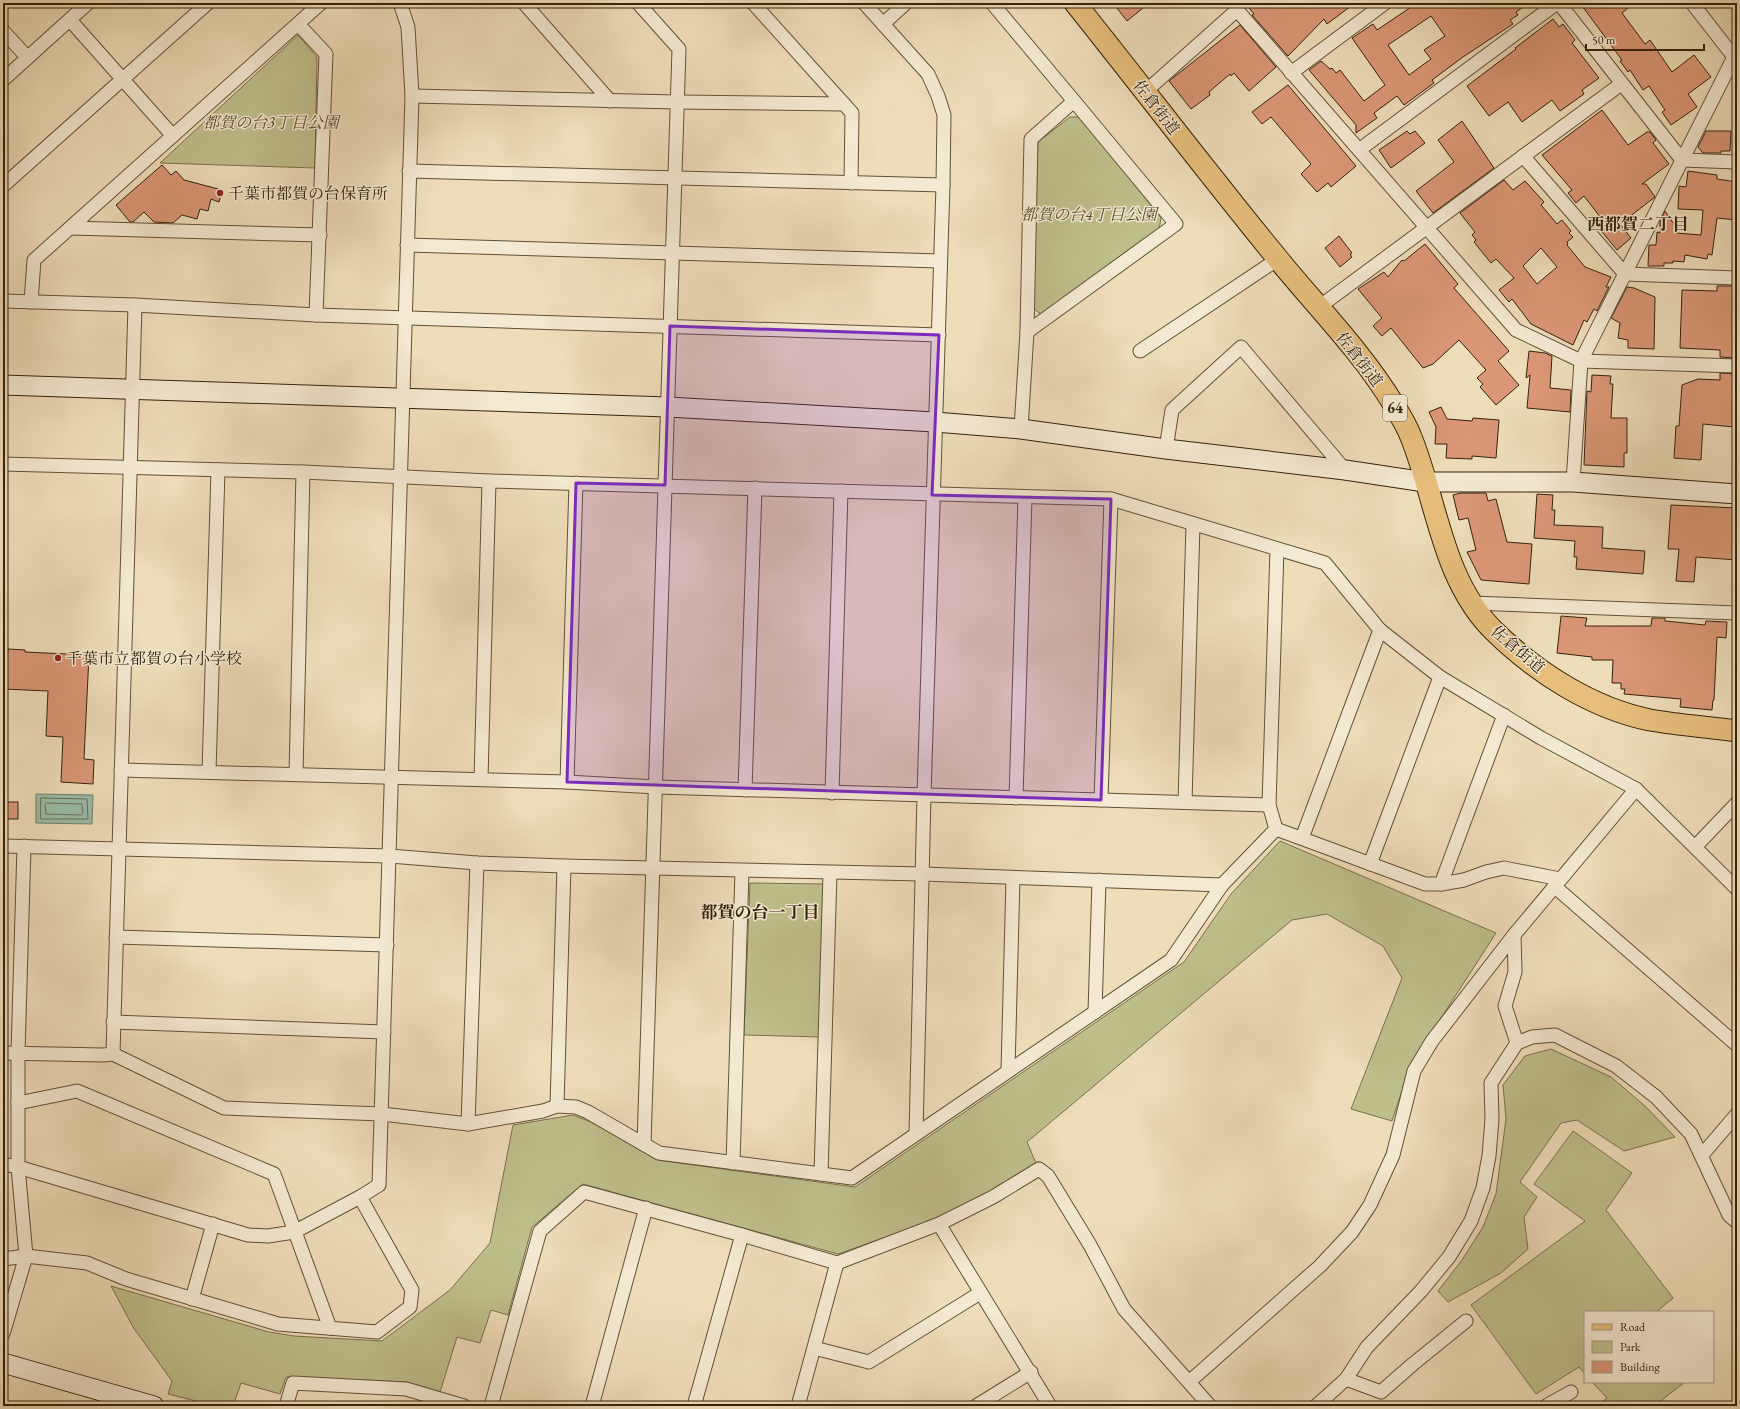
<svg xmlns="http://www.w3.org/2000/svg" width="1740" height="1409" viewBox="0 0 1740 1409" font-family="'EB Garamond','Noto Serif JP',serif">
  <rect width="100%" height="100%" fill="#eeddb9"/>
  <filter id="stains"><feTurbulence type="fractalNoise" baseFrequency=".005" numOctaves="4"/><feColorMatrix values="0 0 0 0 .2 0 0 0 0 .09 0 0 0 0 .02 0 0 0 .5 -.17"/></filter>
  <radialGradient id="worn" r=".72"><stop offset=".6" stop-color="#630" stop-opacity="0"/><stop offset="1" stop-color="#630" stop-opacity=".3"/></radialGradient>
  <g fill="#bebf8b" stroke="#7a704a">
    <path d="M298,35L317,57L315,168L160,163Z"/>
    <path d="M1070,117H1081L1161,218L1159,230L1043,316L1033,308L1038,142Z"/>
    <path d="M1280,841L1496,933L1410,1066L1392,1121L1351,1109L1402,978L1383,946L1327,914L1292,920L1027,1142L1036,1163L992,1191L937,1219L838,1254L583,1184L532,1227L508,1315L491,1310L480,1343L457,1337L440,1392L407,1382L286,1377L280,1394L241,1383L233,1406H216L168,1394L172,1381L133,1327L111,1286L269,1332L294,1336L382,1341L450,1290L490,1243L513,1125L573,1115L593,1123L657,1160L855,1187L1184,962L1231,894Z"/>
    <path d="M750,883L824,884L820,1037L744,1035Z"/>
    <path d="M1551,1049L1611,1077L1645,1106L1675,1137L1624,1151L1577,1120L1561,1123L1520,1182L1537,1197L1524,1217L1528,1249L1501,1273L1448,1302L1438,1291L1462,1260L1483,1227L1496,1194L1506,1119L1503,1085L1525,1056Z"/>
    <path d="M1573,1131L1632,1173L1606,1210L1673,1298L1656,1312H1585V1374L1579,1367L1536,1394L1471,1305L1585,1221L1534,1184Z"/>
    <path d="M1592,1382H1685L1654,1406H1597L1607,1398Z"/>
  </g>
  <path fill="#9abdab" stroke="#727f6b" d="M36,794L93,795L92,824L36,823Z"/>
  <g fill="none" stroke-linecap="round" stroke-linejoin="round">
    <g stroke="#68705a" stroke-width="1">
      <path d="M41,798L87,799L88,819H41Z"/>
      <path d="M47,803L82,804L83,813L81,815L46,814L45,805Z"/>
    </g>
  </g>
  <g fill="#db9776" stroke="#35220a" fill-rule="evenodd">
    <path d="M1113,3H1149L1127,21Z"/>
    <path d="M1245,3H1355L1327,24L1324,19L1288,56L1252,15L1254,14Z"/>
    <path d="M1417,3H1529L1516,12L1518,15L1510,20L1513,24L1463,57L1432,80L1434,83L1404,105L1397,96L1374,113L1377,118L1356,133V125L1309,70L1321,61L1330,69L1332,68L1336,73L1340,70L1364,101L1385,85L1352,38L1373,24L1377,30ZM1431,16L1445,36L1424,50L1431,59L1409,75L1388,45Z"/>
    <path d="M1580,3H1634L1622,13L1645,44L1650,40L1672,72L1694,55L1711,77L1688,94L1697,107L1671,125L1662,112L1665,110L1649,86L1643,90L1630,70L1628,72L1620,61L1622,60Z"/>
    <path d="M1553,19L1559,27L1563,24L1575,40L1572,43L1599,78L1582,90L1584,94L1560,111L1552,100L1522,122L1508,102L1489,116L1467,86L1516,49L1515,48Z"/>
    <path d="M1240,25L1276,67L1249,91L1234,73L1231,76L1230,74L1209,92L1210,95L1191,109L1169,81Z"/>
    <path d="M1288,85L1356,166L1331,187L1328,183L1317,192L1301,174L1311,164L1271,117L1262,124L1252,112Z"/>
    <path d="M1602,110L1628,145L1647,132H1650L1656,140L1653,143L1669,164L1642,184H1646L1655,197L1620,224L1631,238L1617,250L1598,227L1604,222L1584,196L1576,203L1568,193L1572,190L1542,155Z"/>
    <path d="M1462,121L1494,168L1433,213L1416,191L1454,162L1438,140Z"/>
    <path d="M1407,131L1410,134L1415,131L1425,143L1391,168L1379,150Z"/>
    <path d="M1706,131H1731L1730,151H1721V153H1703L1698,147Z"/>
    <path d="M162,165L171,175L176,171L184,180L222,190L219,202L211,199L208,211L200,209L197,219L182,215L173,223L154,222L144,212L133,222H130L116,205Z"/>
    <path d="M1688,171L1717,175V179L1737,182V220L1717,218L1712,255L1708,254L1707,259L1685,255L1684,262L1673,261V263H1664V266H1648L1649,245H1656L1657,232L1660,233V221L1665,211L1676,227V233L1701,235L1703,210L1678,209L1679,186L1686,187Z"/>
    <path d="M1504,180L1513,190L1525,181L1544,202L1541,205L1557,224L1562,220L1571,231L1569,233L1573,237L1567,242L1568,244L1567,245L1585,267L1611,277L1606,287H1609L1597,311L1594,309L1587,322L1584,320L1573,345L1531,324L1512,299L1509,302L1499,290L1514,278L1496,259L1491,263L1474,242L1476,240L1472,235L1475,232L1460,213ZM1541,248L1557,267L1537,284L1523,266Z"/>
    <path d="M1339,236L1352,253L1350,254L1352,257L1340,267L1325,248Z"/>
    <path d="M1425,244L1458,284L1454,288L1509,351L1498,361L1519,385L1496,405L1480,387L1483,384L1477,378L1486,370L1459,340L1433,364L1423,368L1391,328L1382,336L1373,326L1382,318L1358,289L1384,272L1388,277L1402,260L1404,261Z"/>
    <path d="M1717,286H1737V358L1720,357V350L1680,348L1682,290L1717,291Z"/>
    <path d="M1627,287L1634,288L1655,297L1654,349L1628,348V340L1618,338L1620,323L1611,318Z"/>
    <path d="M1529,351L1545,353L1552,356L1550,388L1571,390L1570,412L1527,408L1530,375L1526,378Z"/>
    <path d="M1720,373L1737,374L1734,427L1703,424L1701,460L1674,458L1676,426H1679L1682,385L1698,379L1720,380Z"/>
    <path d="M1592,375L1611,376L1610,384H1613L1611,418H1627V453H1624V467L1584,465L1587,391L1591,392Z"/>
    <path d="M1441,407L1447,419L1472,421L1473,418L1499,420L1496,458L1472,456V459L1446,458L1447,444H1435L1436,427L1429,412Z"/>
    <path d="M1461,493H1486L1488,501L1496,499L1507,542L1532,544L1529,584L1481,580L1467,552L1476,550L1468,518L1459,520L1453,495Z"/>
    <path d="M1537,494L1553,495L1552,510H1555L1554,525L1603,527L1602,548L1645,551L1643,574L1576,569L1577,557H1574L1575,541L1534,538Z"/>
    <path d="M1671,505L1737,508V560L1696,557L1694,582L1676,581L1679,549H1668Z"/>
    <path d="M1561,616L1587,618L1585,626H1651L1652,618H1665V621L1705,625L1706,621L1727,622L1726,638L1717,637L1714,700H1713L1712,710L1680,707L1681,699L1624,694L1625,689H1621V683H1612L1613,660H1592V657L1557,653Z"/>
    <path d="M8,649L25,650V652L89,655L84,759L94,760L93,784L61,782L63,737L46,736L48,691L3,689V657H7Z"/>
    <rect x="3" y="802" width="15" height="17"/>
  </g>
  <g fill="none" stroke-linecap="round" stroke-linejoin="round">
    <defs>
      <g id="street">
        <path d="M524,3L610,101"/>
        <path d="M638,3L679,49L644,1144"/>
        <path d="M753,3L852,113L851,183"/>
        <path d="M864,3L928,74L938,96L944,115L943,185L924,795L916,1133"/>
        <path d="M992,3L1074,101L1031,139L1027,332L1021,429"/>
        <path d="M1559,3L1682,160L1737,162"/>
        <path d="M1237,10L1516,330L1581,361L1737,366"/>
        <path d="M70,20L173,136"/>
        <path d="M298,24L326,54L316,315"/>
        <path d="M883,24L906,3"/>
        <path d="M3,31L27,57"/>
        <path d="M1291,73L1385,3"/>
        <path d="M3,80L88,3"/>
        <path d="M1145,92L1237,10L1236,3"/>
        <path d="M412,96L677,102L844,104"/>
        <path d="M1359,150L1557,3"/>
        <path d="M1523,156L1625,274L1737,278"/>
        <path d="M409,171L943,185"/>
        <path d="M3,186L208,3"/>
        <path d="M71,228L320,235"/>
        <path d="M407,245L940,261"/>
        <path d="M3,301L135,305L316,315L939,335"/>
        <path d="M31,302L34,260L321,3"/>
        <path d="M1319,307L1621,84"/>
        <path d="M1027,332L1176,224L1074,101"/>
        <path d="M1140,351L1278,259"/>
        <path d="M1166,449L1172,410L1241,347L1345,470"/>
        <path d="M3,464L303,472L489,481L1111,499L1325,563L1380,630L1440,677L1541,738L1636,789L1737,889"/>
        <path d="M1573,482L1581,361L1734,57L1692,3"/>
        <path d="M1472,603L1737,613"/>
        <path d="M121,770L567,782L656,787L1269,805"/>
        <path d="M209,772L218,470"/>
        <path d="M296,774L303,472"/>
        <path d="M481,779L489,481"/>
        <path d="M567,782L576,483"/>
        <path d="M745,790L755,488"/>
        <path d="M832,793L841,491"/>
        <path d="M1016,798L1025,497"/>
        <path d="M1101,800L1111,499"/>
        <path d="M1185,802L1193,525"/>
        <path d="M1276,829L1425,884H1441L1464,880L1486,872L1504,868L1560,879"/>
        <path d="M1302,838L1380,630"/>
        <path d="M3,846L390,856L477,863L564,866L923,874L1222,885"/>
        <path d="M1695,847L1737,803"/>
        <path d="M1370,864L1440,677"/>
        <path d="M1441,884L1504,715"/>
        <path d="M1554,886L1737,1045"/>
        <path d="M1514,935L1515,972L1505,1006L1517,1043L1532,1037L1555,1035L1616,1066L1656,1097L1691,1134L1729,1215L1737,1222"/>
        <path d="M116,937L387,945"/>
        <path d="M1095,1012L1099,880"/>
        <path d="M113,1022L384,1032"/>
        <path d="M3,1053L103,1055L113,1054L224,1108L382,1114L468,1124L543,1111L557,1106L576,1107L588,1112L659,1153L852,1178L1171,960L1222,885L1276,829L1269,805L1277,549"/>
        <path d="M113,1054L135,305"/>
        <path d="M1008,1070L1013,878"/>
        <path d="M18,1103L77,1091L274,1174L330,1328"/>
        <path d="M557,1106L564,866"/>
        <path d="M468,1124L477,863"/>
        <path d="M1702,1155L1737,1114"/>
        <path d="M733,1163L742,871"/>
        <path d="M3,1164L18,1167L248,1235L268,1236L294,1232L360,1197L379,1185L412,96L408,27L400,3"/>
        <path d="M821,1174L830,873"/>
        <path d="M939,1224L1050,1406"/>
        <path d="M3,1259L26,1256L87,1263L126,1279L278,1324L377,1332L410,1307L412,1290L360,1197"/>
        <path d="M192,1299L213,1224"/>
        <path d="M3,1334L26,1256L18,1167V1053L24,846"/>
        <path d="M814,1348L869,1362L980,1293"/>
        <path d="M1346,1379L1381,1392L1413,1364L1466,1321"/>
        <path d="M1189,1382L1320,1266L1352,1232L1370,1205L1393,1155L1414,1071L1432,1041L1514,935L1636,789"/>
        <path d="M286,1406L293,1383L406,1389L464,1406"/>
        <path d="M491,1406L540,1231L584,1192L742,1235L837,1263L939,1224L993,1197L1039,1169L1048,1176L1090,1245L1124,1309L1210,1406"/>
        <path d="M592,1406L646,1208"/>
        <path d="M694,1406L742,1235"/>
        <path d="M798,1406L837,1263"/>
        <path d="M976,1406L1031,1372"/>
        <path d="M1316,1406L1346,1379L1367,1347L1421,1291L1449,1257L1471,1221L1483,1188L1489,1156L1492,1119L1491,1083L1517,1043"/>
        <path d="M1546,1406L1571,1392"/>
      </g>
      <g id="secondary">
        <path d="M3,385L668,407L935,422L1021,429L1166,449L1345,470L1425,482H1573L1737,494"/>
        <path d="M3,1363L154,1406"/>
      </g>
      <path id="primary" d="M1075,3C1143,88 1209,175 1278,259C1317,307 1362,352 1394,405C1400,415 1407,426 1411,437C1437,501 1442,580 1494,631C1536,672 1591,708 1650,720C1678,725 1708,727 1737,731"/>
    </defs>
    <use href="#street" stroke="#635136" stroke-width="15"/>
    <use href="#secondary" stroke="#35220a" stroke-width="21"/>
    <use href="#primary" stroke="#35220a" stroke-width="23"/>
    <use href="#street" stroke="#f4e9d2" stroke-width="13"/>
    <use href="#secondary" stroke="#f4e9d2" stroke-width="19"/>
    <use href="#primary" stroke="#e7be7c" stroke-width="21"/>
  </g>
  <path fill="#7b2cbf" fill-opacity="0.2" stroke="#7b2cbf" stroke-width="3" stroke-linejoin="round" d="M670,326L939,335L932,495L1111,499L1101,800L567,782L576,483L665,485Z"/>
  <g fill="#8f2418" stroke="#f4e9d2" stroke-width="1.5">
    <circle cx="220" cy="193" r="4"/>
    <circle cx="58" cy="658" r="4"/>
  </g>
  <g text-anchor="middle" stroke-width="3" stroke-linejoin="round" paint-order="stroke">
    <rect fill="#f4e9d2" stroke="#6e5e46" stroke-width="1" x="1383" y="395" width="24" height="26" rx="3"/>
    <g font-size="15" font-weight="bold" fill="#35220a">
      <text x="1395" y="413">64</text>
    </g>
    <g font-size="16" fill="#35220a" stroke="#f4e9d2">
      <text transform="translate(1157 107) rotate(52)" y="6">佐倉街道</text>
      <text transform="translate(1360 359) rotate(52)" y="6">佐倉街道</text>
      <text transform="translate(1518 649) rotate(40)" y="6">佐倉街道</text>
    </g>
    <g font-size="16" font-style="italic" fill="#57492a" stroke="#f4e9d2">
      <text x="271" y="128">都賀の台3丁目公園</text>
      <text x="1089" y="220">都賀の台4丁目公園</text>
    </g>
    <g font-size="16" fill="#35220a" stroke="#f4e9d2" text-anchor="start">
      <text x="228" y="199">千葉市都賀の台保育所</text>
      <text x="66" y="664">千葉市立都賀の台小学校</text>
    </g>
    <g font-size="17" font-weight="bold" fill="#35220a" stroke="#f4e9d2">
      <text x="1638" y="230">西都賀二丁目</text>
      <text x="760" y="918">都賀の台一丁目</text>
    </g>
  </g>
  <rect width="1740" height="1409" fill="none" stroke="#eeddb9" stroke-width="16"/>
  <rect x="4" y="4" width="1732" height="1401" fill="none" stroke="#35220a" stroke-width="2"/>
  <rect x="8" y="8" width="1724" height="1393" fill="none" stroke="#35220a"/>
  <rect x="1584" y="1311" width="130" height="72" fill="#f4e9d2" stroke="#a89982"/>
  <rect x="1592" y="1324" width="20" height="6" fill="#e7be7c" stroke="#a89982"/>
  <text x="1620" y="1331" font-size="12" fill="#35220a">Road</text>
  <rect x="1592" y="1341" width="20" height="12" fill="#bebf8b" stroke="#a89982"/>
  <text x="1620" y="1351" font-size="12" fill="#35220a">Park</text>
  <rect x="1592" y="1361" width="20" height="12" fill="#db9776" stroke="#a89982"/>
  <text x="1620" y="1371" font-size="12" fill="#35220a">Building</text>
  <path d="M1586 44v6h118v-6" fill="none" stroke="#35220a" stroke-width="2"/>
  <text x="1592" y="44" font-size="12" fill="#35220a" stroke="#f4e9d2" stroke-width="3" paint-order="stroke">50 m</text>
  <rect width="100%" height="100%" filter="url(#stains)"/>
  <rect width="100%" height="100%" fill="url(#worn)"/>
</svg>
